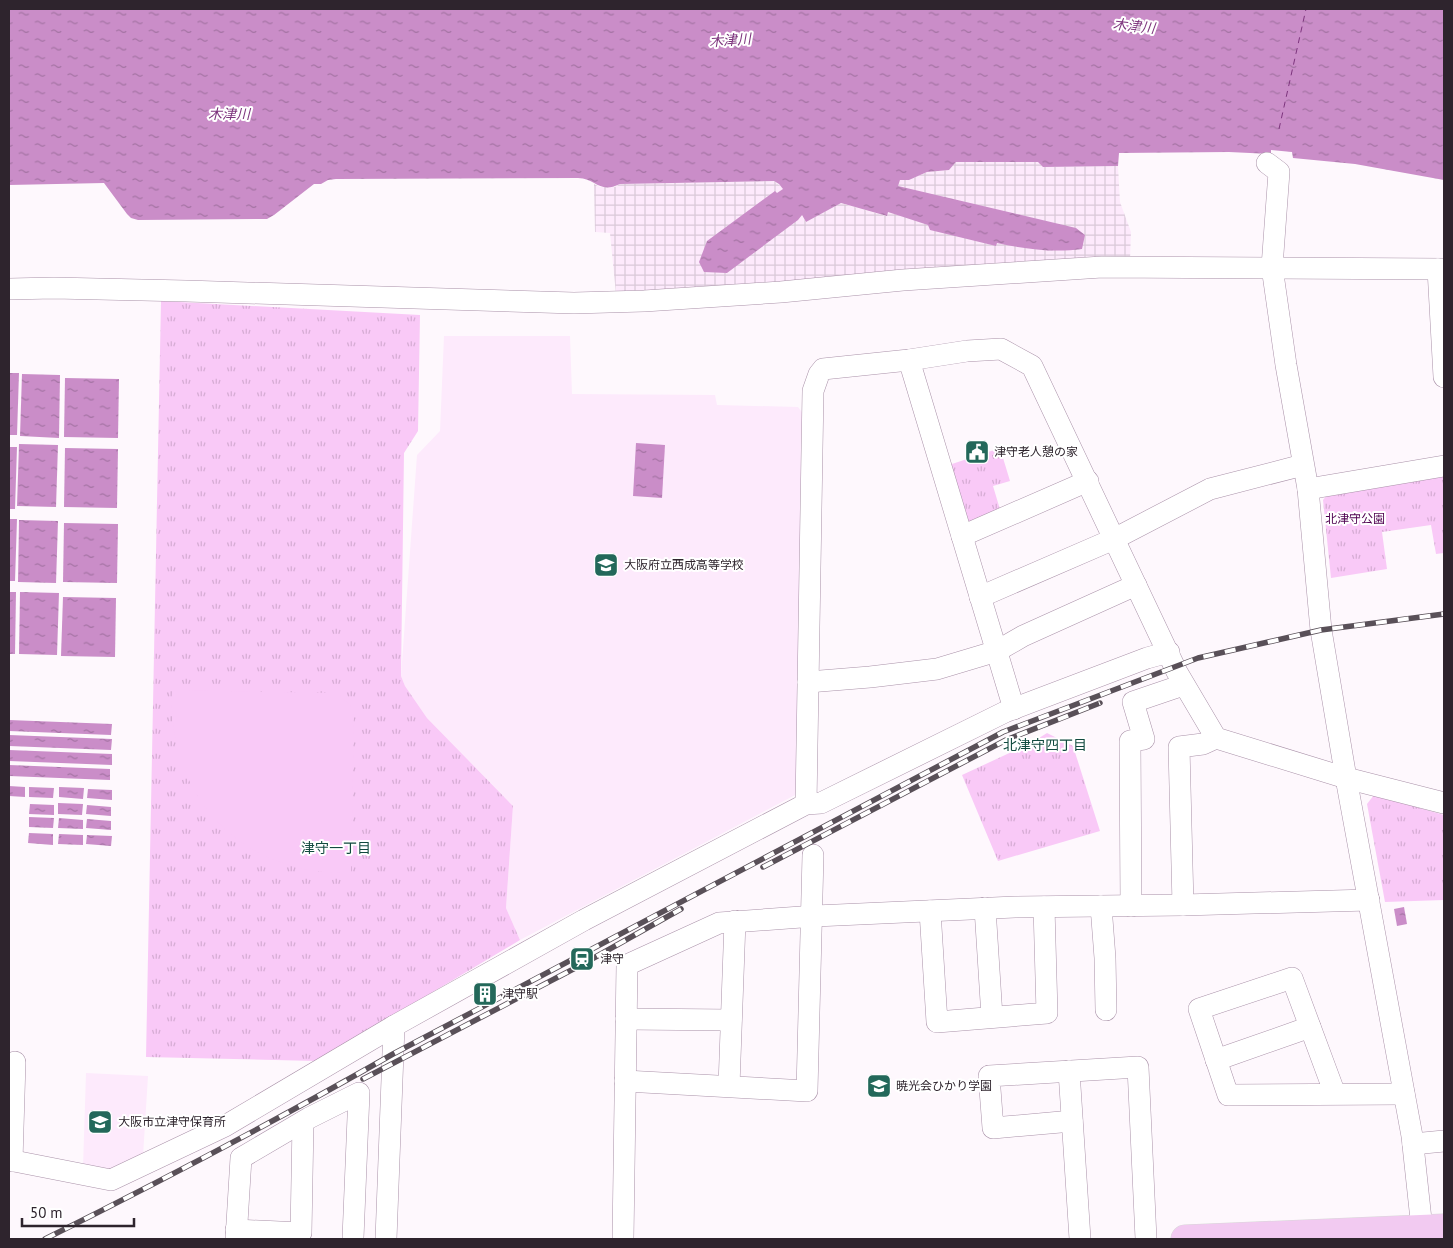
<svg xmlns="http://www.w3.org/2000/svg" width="1453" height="1248" viewBox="0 0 1453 1248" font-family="'PT Sans','Noto Sans JP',sans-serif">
  <defs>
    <pattern id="industrial-grid" width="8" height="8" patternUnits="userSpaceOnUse" patternTransform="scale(1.25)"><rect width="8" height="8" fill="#fdeafc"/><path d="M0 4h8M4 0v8" fill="none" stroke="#d9c9d8"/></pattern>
    <pattern id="park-tufts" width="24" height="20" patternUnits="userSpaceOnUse" patternTransform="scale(1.25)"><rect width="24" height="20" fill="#f9c9f7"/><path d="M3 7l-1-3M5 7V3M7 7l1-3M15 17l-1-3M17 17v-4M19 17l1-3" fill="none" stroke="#d6acd4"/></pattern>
    <pattern id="water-ripples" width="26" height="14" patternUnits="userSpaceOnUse" patternTransform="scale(1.25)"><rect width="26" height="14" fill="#ca8dc8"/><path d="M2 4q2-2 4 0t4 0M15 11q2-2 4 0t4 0" fill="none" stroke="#a473a3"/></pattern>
  </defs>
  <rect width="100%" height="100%" fill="#fef8fd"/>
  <g fill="#fdeafc">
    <path d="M444,336H570L572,394L715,395L717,405L798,407L805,416L799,793L520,940L506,908L513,806L427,718L405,686L401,676L417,455L440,431Z"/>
    <path d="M86,1073L148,1076L143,1156L109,1174L83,1167Z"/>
  </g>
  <path fill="url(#industrial-grid)" d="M956,162H1038L1043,167L1118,166L1120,202L1131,232L1130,260L616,294L610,233L595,232L594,184L600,187H615L620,184L774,181L783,188L806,222L840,203L886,216L900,180H909L927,172L949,170Z"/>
  <g fill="url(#park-tufts)">
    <path d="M161,301L420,315L418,431L404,453L401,676L405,686L427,718L513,806L506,908L520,940L317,1061L146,1057Z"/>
    <path d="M1000,448L1010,481L993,486L1002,516L965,531L949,465Z"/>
    <path d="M1444,471V553L1436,554L1431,525L1382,532L1387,569L1331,578L1323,500L1327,495Z"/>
    <path d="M1047,733L1073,746L1100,831L998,861L962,775L1031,743Z"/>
    <path d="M1374,795L1444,815V900L1385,902L1367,804Z"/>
  </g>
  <path fill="#f9c9f7" d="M172,690L337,693L354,709L351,873C242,876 167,798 172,690Z"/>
  <g fill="url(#water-ripples)">
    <path d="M9,9H1444V180L1355,164L1293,158L1292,152L1271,150V154L1229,152L1119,153L1118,166L1043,167L1038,162H956L949,170L927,172L909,180H900L898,186L1076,228L1085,235L1082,249C1053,253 1025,249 997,243L996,246L930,230L928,225L888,212L887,216L841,203L806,222L802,215L798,220L727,273L704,272L699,262L707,241L775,191L777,193L783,189L779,184L774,181L620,184C599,194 597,179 578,178L336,179L328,180L321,184H314L274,215L267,219L138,220L131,218L127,214L104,183L9,185Z"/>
    <path d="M9,373H19L17,435H9Z"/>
    <path d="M22,374L60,375L59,438L20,436Z"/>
    <path d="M65,378L119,379L118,438L64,437Z"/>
    <path d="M636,443L665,445L662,498L633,496Z"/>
    <path d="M19,444L58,445L56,507L17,506Z"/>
    <path d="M9,447H17L15,509H9Z"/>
    <path d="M65,448L118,449L117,508L64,507Z"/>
    <path d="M9,519H17L15,581H9Z"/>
    <path d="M19,520L58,521L56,583L18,582Z"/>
    <path d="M64,523L118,524L117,583L63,582Z"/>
    <path d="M9,592H16L15,654H9Z"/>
    <path d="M20,592L59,593L57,655L19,654Z"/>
    <path d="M63,597L116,598L115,657L61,656Z"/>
    <path d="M9,720L112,724L111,735L9,731Z"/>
    <path d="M9,735L112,739L111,750L9,746Z"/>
    <path d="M9,750L112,754V765L9,761Z"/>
    <path d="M9,765L110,769V780L9,776Z"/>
    <path d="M9,786L25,787V797L9,796Z"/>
    <path d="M29,787L54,788L53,798L29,797Z"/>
    <path d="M59,787L84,788L83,799L59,797Z"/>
    <path d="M88,789L112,790V800L87,798Z"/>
    <path d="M58,803L83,804L82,815L58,814Z"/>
    <path d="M30,804L54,805V815L29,814Z"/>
    <path d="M87,805L111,807V816L86,814Z"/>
    <path d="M29,817L54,818L53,828L29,827Z"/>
    <path d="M59,818L83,820V829L58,828Z"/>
    <path d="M87,819L111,821V830L86,828Z"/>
    <path d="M29,833L53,834V845L28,843Z"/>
    <path d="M59,834L83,835V845L58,844Z"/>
    <path d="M87,835L112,836L111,846L86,844Z"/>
    <path d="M1404,907L1407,924L1397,926L1394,909Z"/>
  </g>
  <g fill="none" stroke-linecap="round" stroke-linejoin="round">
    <path stroke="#7d347d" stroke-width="1" stroke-dasharray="6 5" stroke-linecap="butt" d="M1279,129L1306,9"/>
    <defs>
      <g id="minor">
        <path d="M1267,163L1279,172L1272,267L1286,365L1308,489L1321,630L1346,778L1412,1136L1422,1229L1426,1239"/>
        <path d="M1438,269L1444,377"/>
        <path d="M9,289L54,288L186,291L574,303L644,301L781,292L903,280L1102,267L1444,269"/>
        <path d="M909,360L1014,709"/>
        <path d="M1308,489L1444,466"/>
        <path d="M962,536L1088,481"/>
        <path d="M980,597L1114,539L1210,489L1303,465"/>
        <path d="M808,682L870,677L937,669L997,651L1023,636L1136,585"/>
        <path d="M806,804L813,391L819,374L823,369L909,360L967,351L1001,349L1032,366L1177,672L1216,738L1346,778L1444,803"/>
        <path d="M1183,905L1179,747L1203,744L1216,738"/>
        <path d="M1101,906L1105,958L1106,1010"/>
        <path d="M1131,906L1130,741L1144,739L1133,702L1183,685"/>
        <path d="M985,908L992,1017"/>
        <path d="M930,911L937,1022L1047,1013L1044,907"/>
        <path d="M626,1019L731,1020"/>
        <path d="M1216,1060L1310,1027"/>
        <path d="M1069,1071L1080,1239"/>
        <path d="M625,1081L807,1091L813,855"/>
        <path d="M729,1086L735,921"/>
        <path d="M1335,1094L1292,978L1199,1009L1228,1095L1404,1094"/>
        <path d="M1072,1121L993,1128L989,1076L1138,1067L1146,1239"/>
        <path d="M1413,1144L1444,1141"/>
        <path d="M9,1160L111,1180L225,1126L394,1026L584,920L806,804L821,803L1005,712L1147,658L1169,652"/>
        <path d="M12,1161L15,1062"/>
        <path d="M236,1230L301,1233L303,1122"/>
        <path d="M236,1239L241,1158L309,1118L359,1093L353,1238"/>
        <path d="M386,1239L394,1026"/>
        <path d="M623,1239L627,965L719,923L815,916L1015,907L1183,905L1369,900"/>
      </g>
      <path id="major" d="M1185,1239L1444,1228"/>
    </defs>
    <use href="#minor" stroke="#aa92a9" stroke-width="22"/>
    <use href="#major" stroke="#d9d8d9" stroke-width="29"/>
    <use href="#minor" stroke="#fff" stroke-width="21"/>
    <use href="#major" stroke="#f2caf1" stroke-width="28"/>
    <defs>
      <g id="rail">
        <path d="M763,867L1006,740L1100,703"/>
        <path d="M363,1079L583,964L681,909"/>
        <path d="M45,1239C163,1180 279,1119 393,1054L1003,732L1198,658L1321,630L1444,614"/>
      </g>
    </defs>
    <use href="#rail" stroke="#595058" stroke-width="5.5"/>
    <use href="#rail" stroke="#fff" stroke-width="4" stroke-dasharray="11" stroke-linecap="butt"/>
  </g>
  <defs>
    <symbol id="civic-square" viewBox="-11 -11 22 22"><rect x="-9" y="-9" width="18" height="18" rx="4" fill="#23685a" stroke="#fff"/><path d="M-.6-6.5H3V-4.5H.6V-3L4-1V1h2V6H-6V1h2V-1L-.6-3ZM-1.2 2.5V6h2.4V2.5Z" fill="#fff"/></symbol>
    <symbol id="school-square" viewBox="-11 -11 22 22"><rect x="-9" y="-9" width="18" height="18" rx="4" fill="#23685a" stroke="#fff"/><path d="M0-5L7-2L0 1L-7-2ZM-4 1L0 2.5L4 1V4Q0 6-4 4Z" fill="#fff"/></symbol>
    <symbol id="station-square" viewBox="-11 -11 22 22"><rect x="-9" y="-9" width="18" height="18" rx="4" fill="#23685a" stroke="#fff"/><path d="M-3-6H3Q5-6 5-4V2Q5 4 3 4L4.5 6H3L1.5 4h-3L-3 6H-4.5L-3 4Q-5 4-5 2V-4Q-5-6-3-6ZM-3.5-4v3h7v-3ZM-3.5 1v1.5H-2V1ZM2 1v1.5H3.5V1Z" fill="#fff"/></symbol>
    <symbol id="building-square" viewBox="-11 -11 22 22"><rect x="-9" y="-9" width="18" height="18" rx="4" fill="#23685a" stroke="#fff"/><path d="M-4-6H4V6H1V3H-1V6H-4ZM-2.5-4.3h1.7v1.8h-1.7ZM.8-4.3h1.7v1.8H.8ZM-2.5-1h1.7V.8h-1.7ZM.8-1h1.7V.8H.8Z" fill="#fff"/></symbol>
  </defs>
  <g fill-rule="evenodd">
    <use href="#civic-square" x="963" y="438" width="28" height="28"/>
    <use href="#school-square" x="592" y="551" width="28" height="28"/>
    <use href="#station-square" x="568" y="945" width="28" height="28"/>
    <use href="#building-square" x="471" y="980" width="28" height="28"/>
    <use href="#school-square" x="865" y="1072" width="28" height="28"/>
    <use href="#school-square" x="86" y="1108" width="28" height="28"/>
  </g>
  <g text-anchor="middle" stroke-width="4" stroke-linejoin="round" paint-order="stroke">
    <g font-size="12" fill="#2e242d" stroke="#fff" text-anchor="start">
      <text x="994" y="456">津守老人憩の家</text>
      <text x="624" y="569">大阪府立西成高等学校</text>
      <text x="600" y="963">津守</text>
      <text x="502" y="998">津守駅</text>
      <text x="896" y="1090">暁光会ひかり学園</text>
      <text x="118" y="1126">大阪市立津守保育所</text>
    </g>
    <g font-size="12" fill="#4e0050" stroke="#fff">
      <text x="1355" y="523">北津守公園</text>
    </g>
    <g font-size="14" font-style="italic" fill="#7d347d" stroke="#fff">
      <text transform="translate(1134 26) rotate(6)" y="5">木津川</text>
      <text transform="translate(730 40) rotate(-4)" y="5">木津川</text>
      <text x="229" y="119">木津川</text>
    </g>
    <g font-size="14" fill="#114a3f" stroke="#fff">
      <text x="1045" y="750">北津守四丁目</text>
      <text x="336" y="853">津守一丁目</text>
    </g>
  </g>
  <rect width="1453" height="1248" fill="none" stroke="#2e242d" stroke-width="20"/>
  <path d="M22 1218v8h112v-8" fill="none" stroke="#2e242d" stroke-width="2.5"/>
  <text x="30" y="1218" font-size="15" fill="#2e242d" stroke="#ffffff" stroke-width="4" paint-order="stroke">50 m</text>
</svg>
